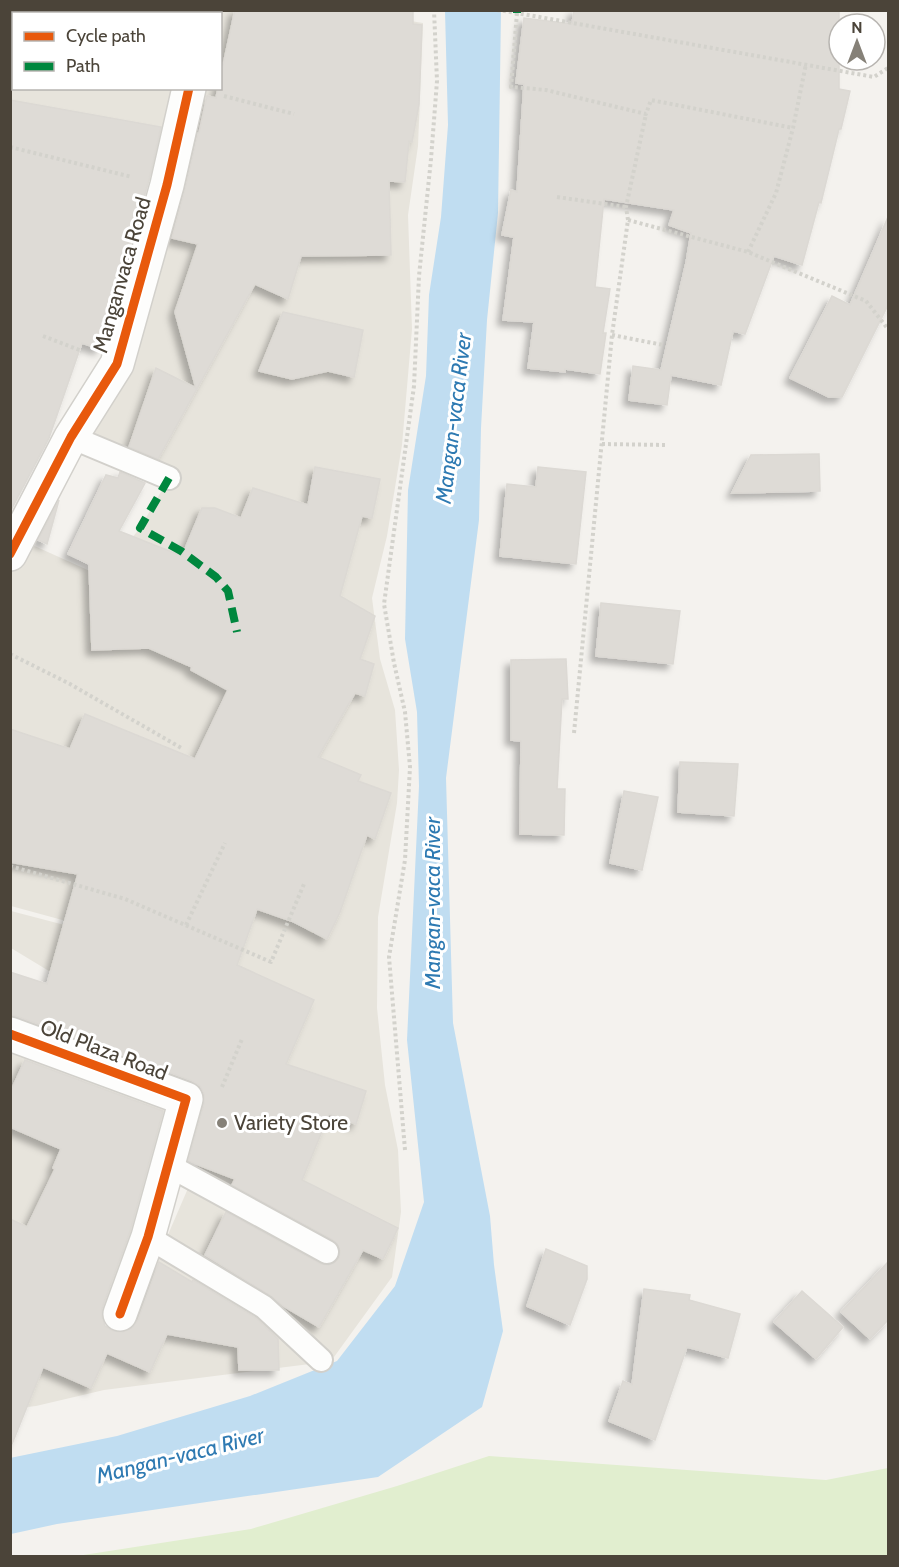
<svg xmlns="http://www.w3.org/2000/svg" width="899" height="1567" viewBox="0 0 899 1567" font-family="Cabin,sans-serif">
  <defs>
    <filter id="shadow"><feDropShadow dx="-5.5" dy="5.5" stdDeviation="3" flood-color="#0004"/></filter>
  </defs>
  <rect width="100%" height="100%" fill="#f4f2ee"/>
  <g fill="#e7e4dc">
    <path d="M11,11H193L192,14H14V88L178,89L161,178L11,142Z"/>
    <path d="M214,11H358L374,15L423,23L418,146L408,215L412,329L402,445L387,536L372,598L380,659L395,710L399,770L397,803L378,917L377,1008L385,1085L398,1150L401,1212L392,1277L334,1357L267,1299L167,1237L192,1179L207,1134L215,1095L200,1102L49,1041L72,985L11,948V911L76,928L66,921L11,906L10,556L19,539L101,576L140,528L169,478L82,441L202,89L220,88V14L213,13Z"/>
    <path d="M10,1048L187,1119L150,1225L100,1329L122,1338L159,1252L259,1313L310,1364L104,1390L36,1406L11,1409Z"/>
  </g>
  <path fill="#e1eecf" d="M489,1456L826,1480L888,1468V1556H77L251,1529L397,1486Z"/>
  <path fill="#c0ddf1" d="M445,11H501L498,213L487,320L481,428L479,520L446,778L453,1023L490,1216L494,1265L503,1331L482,1407L378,1477L57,1524L11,1534L10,1458L117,1436L250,1396L337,1361L395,1286L424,1202L407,1040L419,786L417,712L405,639L408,490L426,376L429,295L441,217L448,125Z"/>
  <g fill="#dedbd6" stroke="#dcd9d4" stroke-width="1.5" filter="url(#shadow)">
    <path d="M235,10H413V24L422,25L419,104L412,142L409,141L405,182L389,181L391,255L301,256L288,299L255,284L158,459L129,447L156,368L196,388L175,312L198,244L172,238L185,189L198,133H199L207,96L216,98L218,88H220V79Z"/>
    <path d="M574,10H839V89L850,91L841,129H839L821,203L819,202L802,265L774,256L745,334L733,331L721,385L671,375L667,405L629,400L633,366L661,370L686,263L691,233L669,225L674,210L604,199L595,287L610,289L603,333H606L600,374L565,369V372L528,368L534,322L503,320L514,237L502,235L511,190L517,192L524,84L516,83L524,18L572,24Z"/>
    <path d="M10,100L161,127L149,180L135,228H133L131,243H128L100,349L82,343L49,438L10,512Z"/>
    <path d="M888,217V305L842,397H829L790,378L832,296L850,305Z"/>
    <path d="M283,312L363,330L354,377L328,371L292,379L259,371Z"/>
    <path d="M819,454L820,491L732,493L751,455Z"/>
    <path d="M315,467L380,479L372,518L362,516L340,596L375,616L360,659L374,664L365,696L355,693L318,757L361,775L358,781L391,793L375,839L367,835L340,912L327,939L294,922L257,909L237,965L314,1000L286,1064L366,1091L356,1124L329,1114L302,1180L398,1228L383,1259L363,1250L319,1327L283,1306L271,1296L205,1255L226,1212L321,1264L328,1265L334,1263L339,1258L340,1251L338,1245L333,1240L232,1185L235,1179L188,1161L204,1104V1094L200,1086L192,1081L16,1016H10V972L47,984L78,874L10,862V729L70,749L85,714L195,759L228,690L191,670L192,667L149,648L92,650L89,564L68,554L106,475L118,478L120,472L145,483L119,531L182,556L202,508H215L241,518L253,488L308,505Z"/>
    <path d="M538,467L586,472L576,564L500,556L507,484L536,487Z"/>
    <path d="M59,500L47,544L38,540Z"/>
    <path d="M601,603L680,611L673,664L596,656Z"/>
    <path d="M566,659L568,699H562L557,789H565L564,835L520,834L521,741L511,740V660Z"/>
    <path d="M680,762L738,764L734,816L678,812Z"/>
    <path d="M624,791L658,797L642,870L610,863Z"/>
    <path d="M25,1060L163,1111L130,1231L102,1308V1317L105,1326L113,1331L123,1332L132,1328L138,1320L159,1262L192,1282L193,1280L256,1318L278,1339L279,1370H239L238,1347L167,1334L150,1372L107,1353L91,1388L43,1367L12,1444H10V1219L27,1227L55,1169L53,1168L61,1149L10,1127V1093Z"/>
    <path d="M546,1249L587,1266V1279L570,1325L527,1306Z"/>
    <path d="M888,1262V1320L870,1339L841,1312Z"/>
    <path d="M644,1289L690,1295L689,1300L740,1314L728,1358L687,1347L655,1440L609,1421L623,1381L632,1385Z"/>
    <path d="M802,1291L843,1327L816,1359L774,1322Z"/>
  </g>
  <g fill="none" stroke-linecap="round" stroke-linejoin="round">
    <defs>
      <g id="service">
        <path d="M71,437L169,478"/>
        <path d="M168,1165L327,1252"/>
        <path d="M148,1237L264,1307L321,1360"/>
      </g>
      <g id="minor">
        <path d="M203,14L204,10"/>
        <path d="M10,554L71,437L117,364L167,185L189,88"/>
        <path d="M10,1034L186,1099L148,1237L120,1314"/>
      </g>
    </defs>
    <use href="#service" stroke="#d2d0cb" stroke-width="26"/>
    <use href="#minor" stroke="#d2d0cb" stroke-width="36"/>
    <g stroke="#d3d2cc" stroke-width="4" stroke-dasharray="3 3" stroke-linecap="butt">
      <path d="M497,10L517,13L874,77L888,68"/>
      <path d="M517,13L511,87L546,90L646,114L651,100L793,128"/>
      <path d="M224,96L294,114"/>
      <path d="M10,147L132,177"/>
      <path d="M557,197L626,207"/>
      <path d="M628,220L748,252L866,301L888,329"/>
      <path d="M748,252L776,193L793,128L806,64"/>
      <path d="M612,335L663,345"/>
      <path d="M43,336L82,351"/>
      <path d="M602,444L666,445"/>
      <path d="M10,654L70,684L183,749"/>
      <path d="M574,733L612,335L628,220L626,207L646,114"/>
      <path d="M10,866L125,899L271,962L304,884"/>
      <path d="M186,925L225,843"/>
      <path d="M222,1087L242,1039"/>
      <path d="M405,1150L389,957L405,860L410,767L405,712L394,663L384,604L414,386L419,276L431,159L437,81L434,10"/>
    </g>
    <use href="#service" stroke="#fdfdfc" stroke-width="22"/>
    <use href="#minor" stroke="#fdfdfc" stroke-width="33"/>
    <g stroke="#00873e" stroke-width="8" stroke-dasharray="15 8" stroke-linecap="butt">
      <path d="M517,13V10"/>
      <path d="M169,478L140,528L181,551L216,577L228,591L237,632"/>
    </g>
    <defs>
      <g id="cycleway">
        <path d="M10,554L71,437L117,364L167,185L189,88"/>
        <path d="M10,1034L186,1099L148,1237L120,1314"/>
      </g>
    </defs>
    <use href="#cycleway" stroke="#fff" stroke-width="13"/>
    <use href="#cycleway" stroke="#e8590c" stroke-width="9"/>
  </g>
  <circle fill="#868178" stroke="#fff" stroke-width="2" cx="222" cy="1123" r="6"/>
  <g text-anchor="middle" stroke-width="6" stroke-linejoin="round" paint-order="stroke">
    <g font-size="21" fill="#4b4439" stroke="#fff">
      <text transform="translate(122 275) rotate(-74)" y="7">Manganvaca Road</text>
      <text transform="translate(104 1050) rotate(21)" y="7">Old Plaza Road</text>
    </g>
    <g font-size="21" fill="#4b4439" stroke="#fff" text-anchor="start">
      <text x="234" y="1130">Variety Store</text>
    </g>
    <g font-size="22" font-style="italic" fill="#2e7ab2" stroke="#fff">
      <text transform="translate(453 418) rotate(-83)" y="8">Mangan-vaca River</text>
      <text transform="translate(432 903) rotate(-90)" y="8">Mangan-vaca River</text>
      <text transform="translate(180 1455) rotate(-14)" y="8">Mangan-vaca River</text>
    </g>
  </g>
  <rect width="899" height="1567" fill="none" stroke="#4b4439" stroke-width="24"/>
  <rect x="12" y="12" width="210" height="78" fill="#ffffff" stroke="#b7b4b0" stroke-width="1.5"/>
  <rect x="24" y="32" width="30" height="9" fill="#e8590c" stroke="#b7b4b0" stroke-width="1.5"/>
  <text x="66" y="42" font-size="18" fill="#4b4439">Cycle path</text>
  <rect x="24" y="62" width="30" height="9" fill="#00873e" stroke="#b7b4b0" stroke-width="1.5"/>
  <text x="66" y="72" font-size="18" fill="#4b4439">Path</text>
  <g transform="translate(857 42)"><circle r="28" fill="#ffffff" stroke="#b7b4b0" stroke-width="1.5"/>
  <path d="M0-4.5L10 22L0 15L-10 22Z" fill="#868178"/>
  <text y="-9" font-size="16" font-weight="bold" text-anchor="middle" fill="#4b4439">N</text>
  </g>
</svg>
